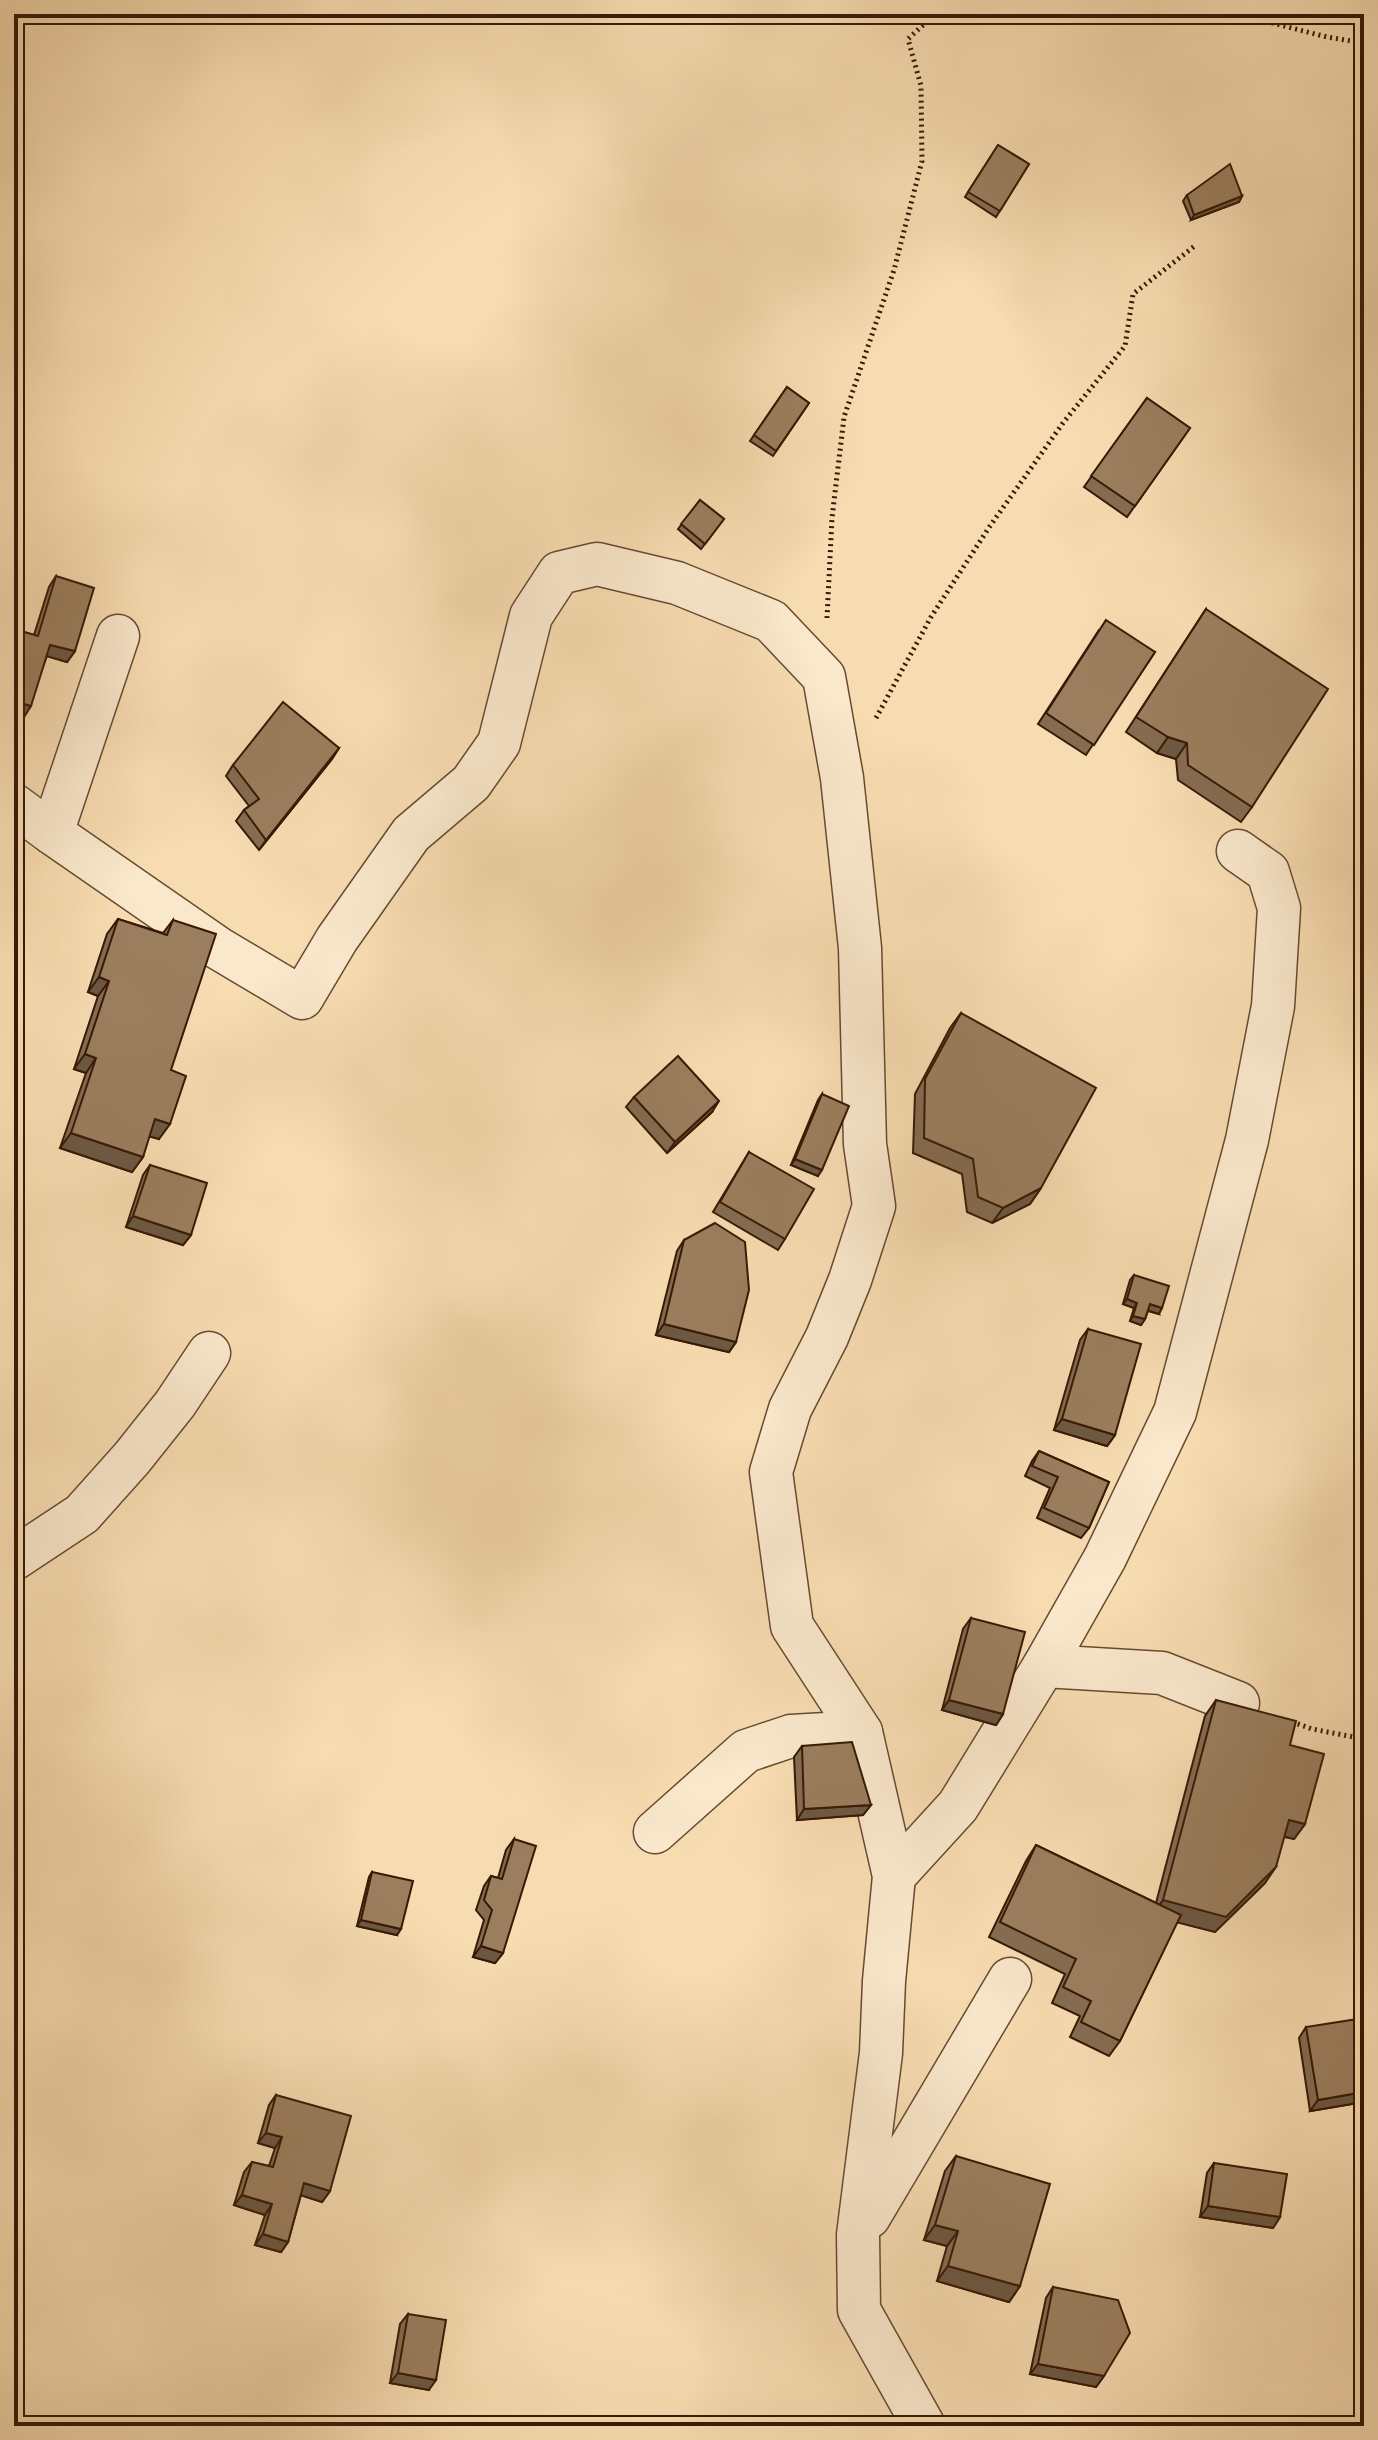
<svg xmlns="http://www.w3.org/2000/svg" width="1378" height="2440" viewBox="0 0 1378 2440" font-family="'Libre Bodoni',serif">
  <rect width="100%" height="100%" fill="#f8dcb1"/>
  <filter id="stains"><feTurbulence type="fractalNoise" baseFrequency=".0025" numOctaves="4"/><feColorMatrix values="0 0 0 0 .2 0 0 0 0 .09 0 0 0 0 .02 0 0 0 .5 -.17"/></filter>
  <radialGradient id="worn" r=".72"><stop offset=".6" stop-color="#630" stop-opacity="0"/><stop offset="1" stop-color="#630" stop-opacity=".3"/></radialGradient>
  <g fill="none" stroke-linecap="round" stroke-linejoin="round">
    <defs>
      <g id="street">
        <path d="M118,636L52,833L218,948L302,998L337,939L411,834L471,783L499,743L531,616L559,573L597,564L677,583L771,621L824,677L842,778L860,948L865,1144L874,1206L850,1280L827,1337L790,1409L771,1472L792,1626L861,1732L894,1876L884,1981L881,2053L858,2235L859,2310L924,2426"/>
        <path d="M14,805L52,833"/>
        <path d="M14,1559L82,1514L132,1458L175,1404L209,1353"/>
        <path d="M1044,1666L1105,1558L1175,1412L1247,1140L1273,1006L1279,908L1268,872L1238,851"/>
        <path d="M655,1832L746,1751L791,1736L861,1732"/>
        <path d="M894,1876L958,1806L1044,1666L1162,1673L1238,1703"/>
        <path d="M869,2217L1010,1979"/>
      </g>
    </defs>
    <use href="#street" stroke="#674a30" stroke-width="45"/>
    <g stroke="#371905" stroke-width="5" stroke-dasharray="2 4" stroke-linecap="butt">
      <path d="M1237,14L1327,37L1364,43"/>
      <path d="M827,618L832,518L844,417L894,270L922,161L921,86L908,39L935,14"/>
      <path d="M876,718L931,617L990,526L1063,423L1125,346L1133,294L1196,245"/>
      <path d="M1292,1722L1312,1729L1364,1739"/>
    </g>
    <use href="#street" stroke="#fae8cc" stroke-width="42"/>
  </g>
  <g fill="#856c51" stroke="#371905" stroke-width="2">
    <path d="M998,145L1029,164L996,217L965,197Z"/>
    <path d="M1187,195L1242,196L1239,202L1191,220L1183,201Z"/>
    <path d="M787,387L809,403L773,456L750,441Z"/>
    <path d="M1147,398L1190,428L1127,517L1084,487Z"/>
    <path d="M700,500L724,519L701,549L678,529Z"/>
    <path d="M56,576L75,651L67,662L47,656L24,717L14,714V629L34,635L49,587Z"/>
    <path d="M1206,609L1252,807L1241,822L1178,780L1176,759L1157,753L1126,732Z"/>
    <path d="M1099,630L1155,652L1086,755L1038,724Z"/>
    <path d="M339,748L332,759L259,850L236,821L244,810L249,806L226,776L233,765Z"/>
    <path d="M118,919L163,933L173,920L171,1070L159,1139L149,1136L143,1157L132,1172L60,1148L86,1073L74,1069L98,996L88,992L107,934Z"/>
    <path d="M961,1013L1041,1188L1030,1204L992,1223L967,1212L962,1174L913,1153L915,1094L950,1028Z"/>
    <path d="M822,1094L818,1176L791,1165L818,1100Z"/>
    <path d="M634,1097L712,1112L667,1153L626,1107Z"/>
    <path d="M749,1152L785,1239L778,1250L713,1212Z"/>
    <path d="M150,1165L191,1235L183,1245L126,1227L143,1175Z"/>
    <path d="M684,1240L736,1342L729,1352L656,1335L677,1251Z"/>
    <path d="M1134,1275L1159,1314L1148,1311L1145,1319L1141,1325L1130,1321L1134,1308L1123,1304L1130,1280Z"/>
    <path d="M1088,1329L1115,1435L1107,1446L1054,1430L1080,1340Z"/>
    <path d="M1039,1451L1109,1482L1089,1528L1081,1538L1037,1518L1050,1488L1025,1476L1032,1461Z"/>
    <path d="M971,1618L1003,1714L996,1725L942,1710L963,1629Z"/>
    <path d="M1216,1700L1290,1745L1305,1824L1294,1839L1284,1837L1265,1883L1215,1932L1177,1922L1120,2041L1109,2056L1070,2037L1080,2016L1052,2003L1065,1974L989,1937L1026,1861L1036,1845L1156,1903L1205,1716Z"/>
    <path d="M802,1746L871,1805L863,1815L797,1820L794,1757Z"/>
    <path d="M514,1839L503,1953L495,1963L473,1957L484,1920L476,1910L484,1886L491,1876L498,1878L506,1850Z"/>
    <path d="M372,1872L397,1935L357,1926L369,1877Z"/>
    <path d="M1306,2027L1364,2102L1310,2111L1299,2038Z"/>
    <path d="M276,2095L330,2191L322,2202L301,2195L288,2242L281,2252L255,2245L265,2215L234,2205L244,2172L252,2162L269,2166L275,2148L258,2143L269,2105Z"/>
    <path d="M956,2156L1020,2286L1009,2302L937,2281L947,2246L924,2240L945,2171Z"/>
    <path d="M1214,2163L1280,2217L1273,2228L1200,2217L1207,2173Z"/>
    <path d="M1053,2287L1104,2376L1096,2387L1030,2374L1046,2298Z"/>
    <path d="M408,2314L429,2390L390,2383L400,2324Z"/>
  </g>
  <g fill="#6c5842" stroke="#371905" stroke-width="2">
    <path d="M1242,196L1239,202L1191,220L1194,215Z"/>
    <path d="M50,645L75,651L67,662L43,655Z"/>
    <path d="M14,701L31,706L24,717L14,714Z"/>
    <path d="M1168,737L1187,743L1176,759L1157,753Z"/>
    <path d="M339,748L332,759L259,850L266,840Z"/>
    <path d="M99,977L109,981L98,996L88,992Z"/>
    <path d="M85,1054L96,1058L86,1073L74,1069Z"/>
    <path d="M719,1101L712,1112L667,1153L675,1142Z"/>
    <path d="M155,1119L170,1124L159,1139L144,1135Z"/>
    <path d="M71,1133L143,1157L132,1172L60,1148Z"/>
    <path d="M795,1159L822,1170L818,1176L791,1165Z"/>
    <path d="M1041,1188L1030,1204L992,1223L1003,1208Z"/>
    <path d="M133,1216L191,1235L183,1245L126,1227Z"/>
    <path d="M1127,1299L1137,1303L1134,1308L1123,1304Z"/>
    <path d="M1150,1304L1162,1308L1159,1314L1146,1310Z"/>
    <path d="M1133,1316L1145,1319L1141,1325L1130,1321Z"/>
    <path d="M664,1324L736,1342L729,1352L656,1335Z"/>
    <path d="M1062,1419L1115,1435L1107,1446L1054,1430Z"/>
    <path d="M949,1700L1003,1714L996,1725L942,1710Z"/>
    <path d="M871,1805L863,1815L797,1820L804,1809Z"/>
    <path d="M1289,1820L1305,1824L1294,1839L1278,1835Z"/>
    <path d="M1276,1867L1265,1883L1215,1932L1152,1916L1163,1900Z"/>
    <path d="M361,1920L401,1929L397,1935L357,1926Z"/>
    <path d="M481,1946L503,1953L495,1963L473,1957Z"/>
    <path d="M1364,2092V2102L1310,2111L1318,2100Z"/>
    <path d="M266,2133L282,2137L275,2148L258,2143Z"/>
    <path d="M304,2183L330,2191L322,2202L297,2194Z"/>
    <path d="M242,2195L272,2204L265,2215L234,2205Z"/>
    <path d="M1208,2206L1280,2217L1273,2228L1200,2217Z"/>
    <path d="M935,2225L958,2231L947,2246L924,2240Z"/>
    <path d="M263,2234L288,2242L281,2252L255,2245Z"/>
    <path d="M948,2266L1020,2286L1009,2302L937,2281Z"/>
    <path d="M1038,2364L1104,2376L1096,2387L1030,2374Z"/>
    <path d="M398,2373L436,2380L429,2390L390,2383Z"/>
  </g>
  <g fill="#9b7e5e" stroke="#371905" stroke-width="2">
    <path d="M998,145L1029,164L1000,211L968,192Z"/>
    <path d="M1230,164L1242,196L1194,215L1187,195Z"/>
    <path d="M787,387L809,403L776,451L754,435Z"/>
    <path d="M1147,398L1190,428L1135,506L1091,476Z"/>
    <path d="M700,500L724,519L705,544L681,524Z"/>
    <path d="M56,576L94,588L75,651L50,645L31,706L14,701V629L38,636Z"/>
    <path d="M1206,609L1328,689L1252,807L1188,765L1187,743L1168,737L1136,717Z"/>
    <path d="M1106,620L1155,652L1094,745L1046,713Z"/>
    <path d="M283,702L339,748L266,840L244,810L259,799L233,765Z"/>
    <path d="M118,919L167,935L173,920L216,934L171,1070L186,1076L170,1124L155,1119L143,1157L71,1133L96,1058L85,1054L109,981L99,977Z"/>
    <path d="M961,1013L1096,1088L1041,1188L1003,1208L978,1197L973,1159L924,1138L925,1079Z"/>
    <path d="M678,1056L719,1101L675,1142L634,1097Z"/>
    <path d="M822,1094L849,1106L822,1170L795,1159Z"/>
    <path d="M749,1152L814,1189L785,1239L720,1202Z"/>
    <path d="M150,1165L207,1183L191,1235L133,1216Z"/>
    <path d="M715,1223L745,1242L749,1290L736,1342L664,1324L684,1240Z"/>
    <path d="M1134,1275L1169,1286L1162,1308L1150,1304L1145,1319L1133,1316L1137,1303L1127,1299Z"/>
    <path d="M1088,1329L1141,1344L1115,1435L1062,1419Z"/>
    <path d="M1039,1451L1109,1482L1089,1528L1044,1508L1058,1477L1032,1466Z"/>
    <path d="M971,1618L1025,1632L1003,1714L949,1700Z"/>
    <path d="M1216,1700L1296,1721L1290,1745L1324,1754L1305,1824L1289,1820L1276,1867L1226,1917L1163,1900Z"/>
    <path d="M852,1742L871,1805L804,1809L802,1746Z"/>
    <path d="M514,1839L536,1846L503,1953L481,1946L492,1910L484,1900L491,1876L502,1879Z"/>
    <path d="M1036,1845L1181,1915L1120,2041L1081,2022L1091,2001L1063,1987L1076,1959L1000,1922Z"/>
    <path d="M372,1872L413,1881L401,1929L361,1920Z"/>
    <path d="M1364,2018V2092L1318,2100L1306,2027Z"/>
    <path d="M276,2095L351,2116L330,2191L304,2183L288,2242L263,2234L272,2204L242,2195L252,2162L273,2167L282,2137L266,2133Z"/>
    <path d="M956,2156L1050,2184L1020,2286L948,2266L958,2231L935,2225Z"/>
    <path d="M1214,2163L1287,2174L1280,2217L1208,2206Z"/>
    <path d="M1053,2287L1118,2300L1130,2333L1104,2376L1038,2364Z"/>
    <path d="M408,2314L446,2320L436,2380L398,2373Z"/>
  </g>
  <rect width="1378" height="2440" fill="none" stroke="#f8dcb1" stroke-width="48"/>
  <rect x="16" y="16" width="1346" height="2408" fill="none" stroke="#371905" stroke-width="4"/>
  <rect x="24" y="24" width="1330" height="2392" fill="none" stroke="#371905" stroke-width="2"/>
  <rect width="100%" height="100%" filter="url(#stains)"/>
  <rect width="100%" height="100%" fill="url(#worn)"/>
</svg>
